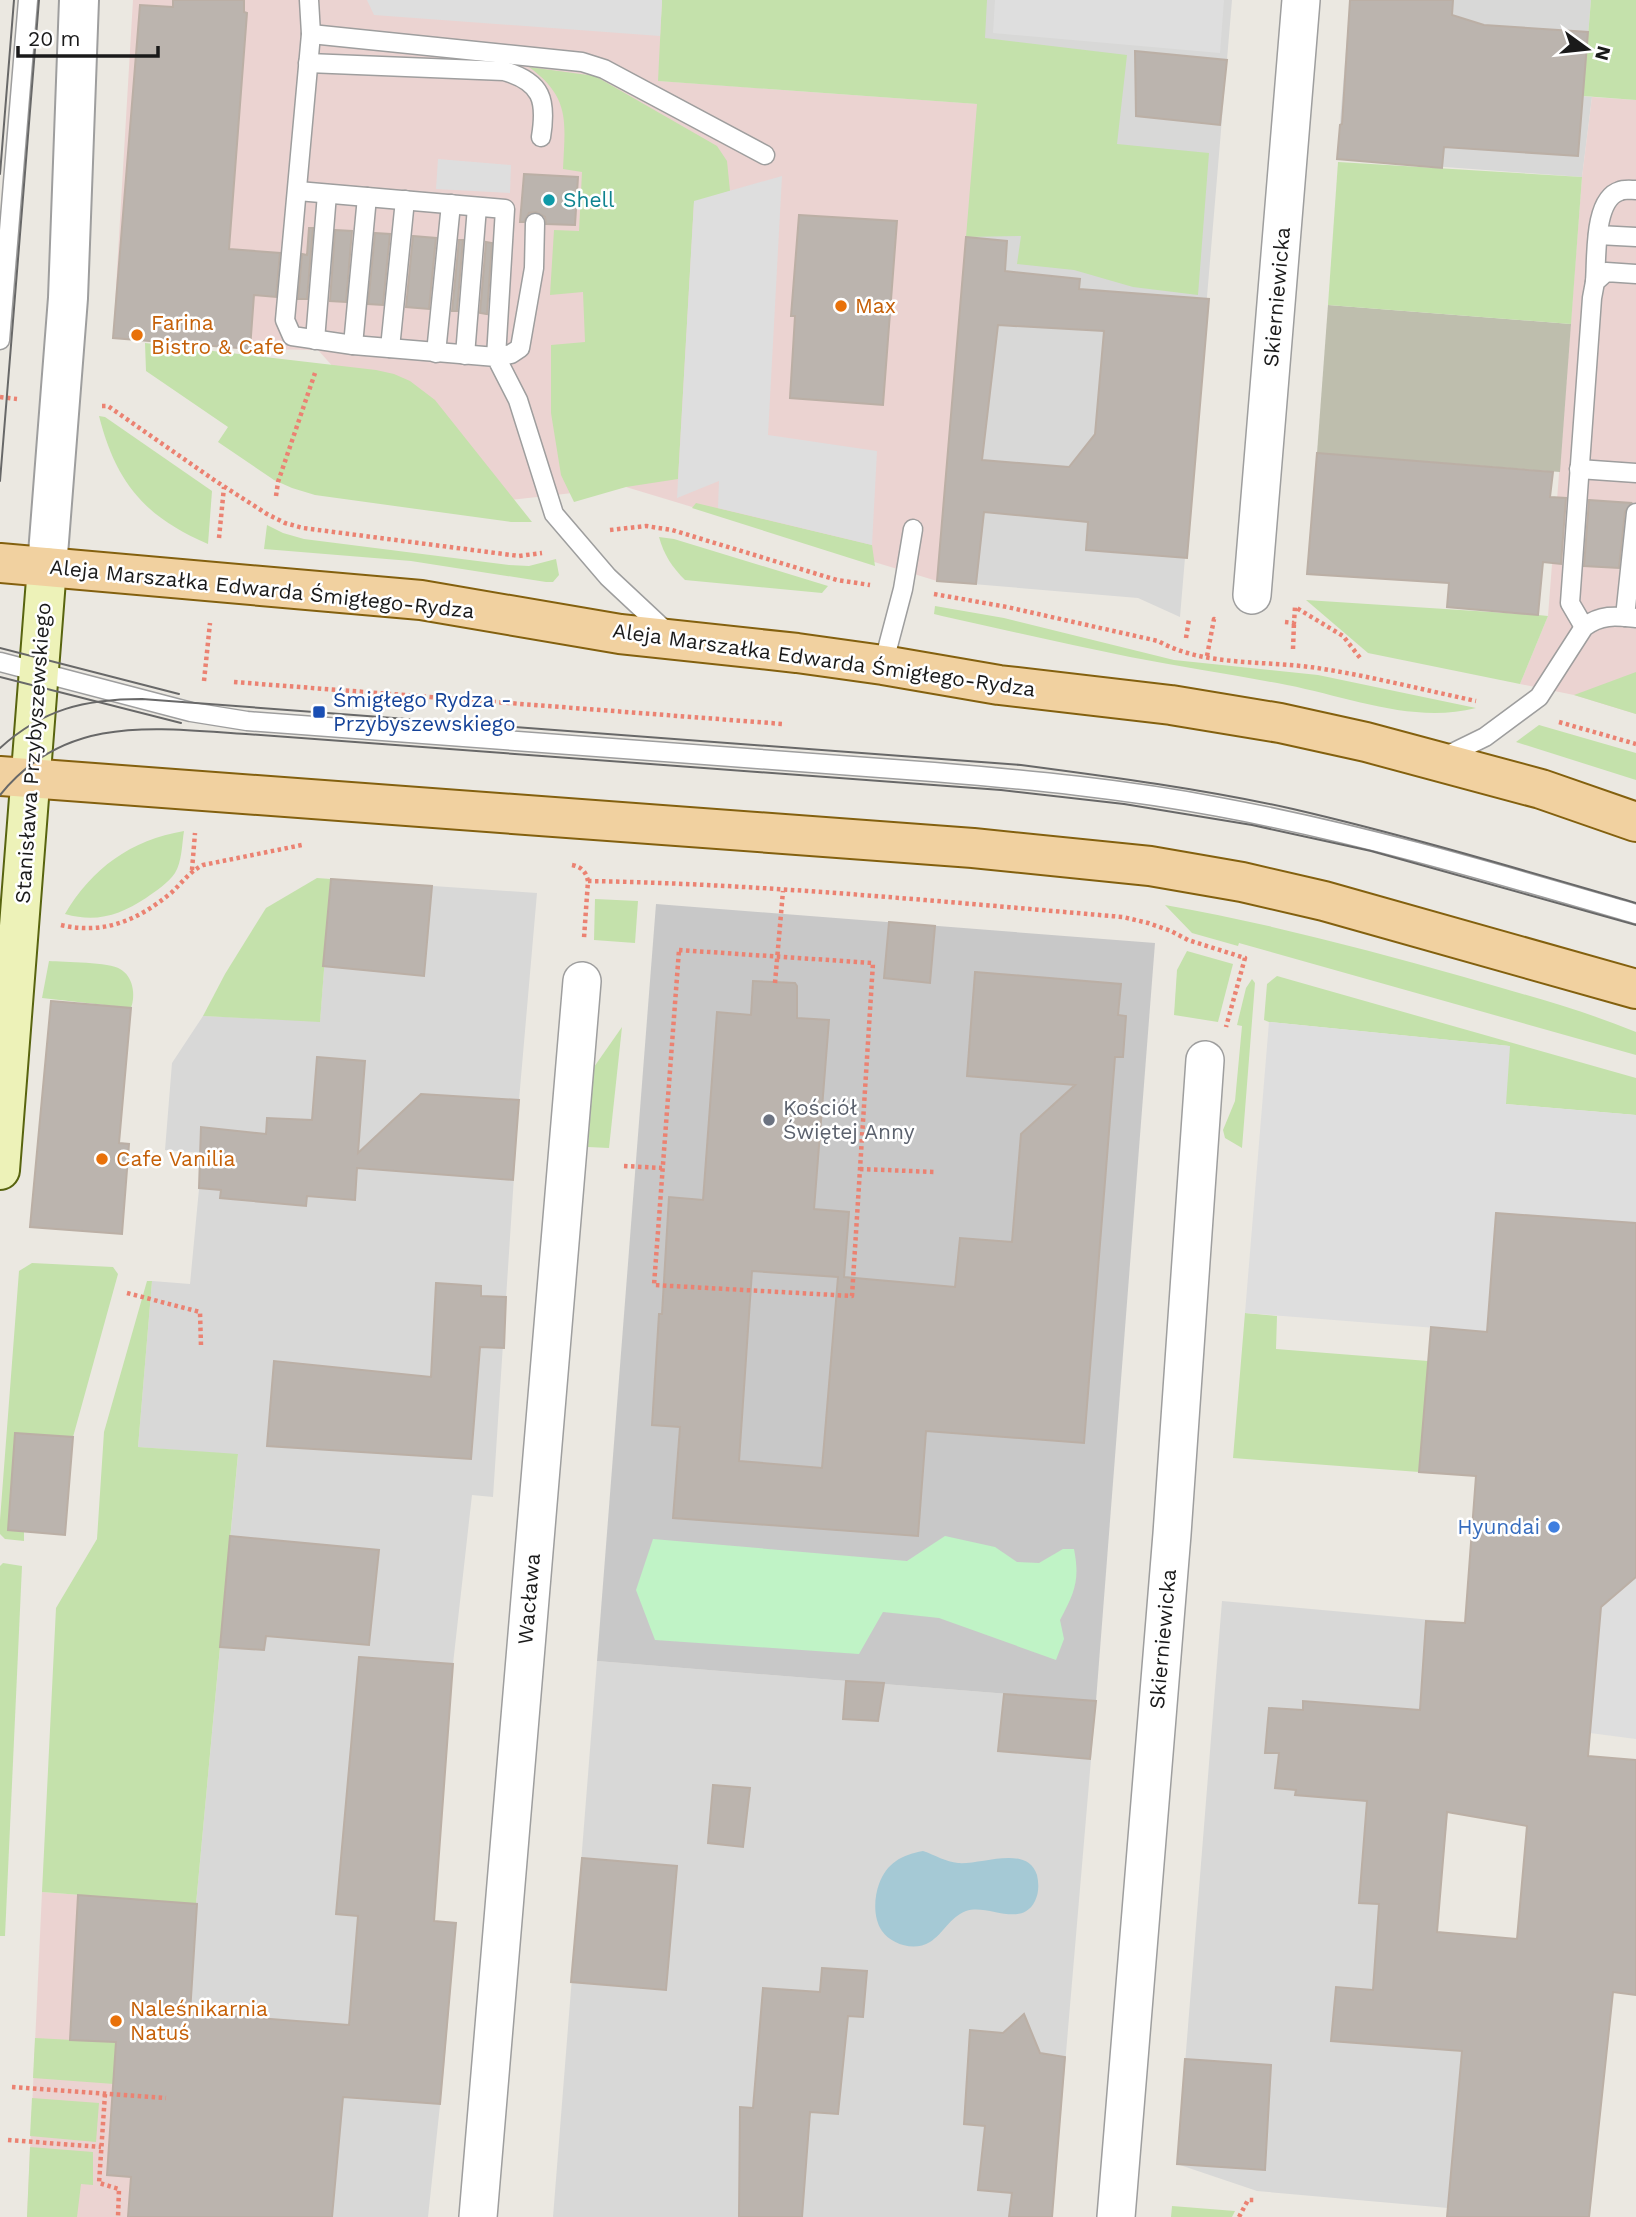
<svg xmlns="http://www.w3.org/2000/svg" width="1636" height="2217" viewBox="0 0 1636 2217" font-family="'Work Sans',sans-serif">
  <rect width="100%" height="100%" fill="#ebe8e1"/>
  <g fill="#d8d8d7">
    <path d="M986,0H1232L1180,617L1138,598L937,581Z"/>
    <path d="M1350,0H1591L1583,96L1592,97L1582,177L1337,159Z"/>
    <path d="M331,879L537,893L519,1100L493,1497L472,1495L453,1664L434,1921L456,1923L444,2068L428,2217H172L196,1904L238,1455L138,1447L152,1281L190,1284L199,1189L201,1153L165,1150L172,1063L203,1016L320,1021Z"/>
    <path d="M1222,1601L1465,1623L1439,1909L1430,2048L1462,2052L1448,2208L1257,2191L1177,2164Z"/>
    <path d="M597,1661L1096,1701L1052,2217H553Z"/>
  </g>
  <g fill="#ebd3d1">
    <path d="M133,0H662L659,81L978,104L937,581L626,487L458,506L318,350L250,349L113,338Z"/>
    <path d="M1592,97L1636,100V714L1574,695L1520,684L1548,616L1582,177Z"/>
    <path d="M42,1892L196,1904L172,2217H27Z"/>
  </g>
  <path fill="#c8c8c8" d="M656,904L1155,943L1096,1701L597,1661Z"/>
  <path fill="#bebead" d="M1328,305L1571,324L1560,472L1317,453Z"/>
  <g fill="#c4e1ab">
    <path d="M662,0H987L985,38L1127,55L1117,144L1209,153L1198,295L1133,287L1074,270L1017,264L1021,236L966,237L977,104L658,81Z"/>
    <path d="M1591,0H1636V100L1583,96Z"/>
    <path d="M529,67L595,76L717,146L727,161L730,191L694,202L678,479L626,487L574,502L561,475L551,413V345L585,342L583,292L550,295L554,230L579,231L582,172L563,169C565,122 571,98 529,67Z"/>
    <path d="M1338,162L1582,177L1571,324L1328,305Z"/>
    <path d="M145,343L376,370L394,374L410,381L435,400L532,522H511L315,495L292,488L274,480L218,442L228,427L146,371Z"/>
    <path d="M99,416L105,417L212,491L208,544C145,517 116,483 99,416Z"/>
    <path d="M696,503L872,545L875,566L692,508Z"/>
    <path d="M267,525L283,533L304,539L509,565L529,566L556,559L559,575L553,582H546L411,561L264,549Z"/>
    <path d="M659,537L674,539L828,586L822,593L685,580C672,567 664,555 659,537Z"/>
    <path d="M1306,600L1538,615L1548,616L1520,684L1368,653Z"/>
    <path d="M935,606L1004,618L1174,660L1318,675L1476,708C1413,724 1349,697 1287,685C1235,675 1182,667 1130,657C1067,644 1005,630 942,616L934,614Z"/>
    <path d="M1636,672V714L1574,695Z"/>
    <path d="M1539,725L1636,753V780L1516,742Z"/>
    <path d="M184,831C182,843 182,862 175,873C168,883 156,891 146,898C120,915 97,923 65,914C92,868 131,840 184,831Z"/>
    <path d="M317,878L331,879L320,1022L203,1016L225,974L266,908Z"/>
    <path d="M595,899L638,901L635,943L594,940Z"/>
    <path d="M1165,905C1267,923 1365,949 1464,977C1522,994 1580,1009 1636,1032V1055L1239,943L1238,946L1192,933Z"/>
    <path d="M1187,951L1233,964L1218,1022L1174,1015L1177,970Z"/>
    <path d="M49,961C64,962 110,962 120,969C133,976 136,995 131,1008L42,998Z"/>
    <path d="M1277,976L1636,1078V1115L1505,1104L1509,1046L1269,1022L1264,1020L1267,984Z"/>
    <path d="M1252,979L1255,983L1242,1148L1225,1138L1223,1130L1235,1101L1242,1026L1237,1025L1246,988Z"/>
    <path d="M622,1027L609,1148L588,1147L594,1067Z"/>
    <path d="M32,1263L113,1267L118,1274L73,1437L15,1433L8,1530L24,1531V1541L5,1539L0,1534V1520L19,1271Z"/>
    <path d="M147,1281H152L138,1447L238,1454L196,1904L42,1892L56,1608L97,1539L104,1432Z"/>
    <path d="M1245,1313L1277,1316L1276,1349L1428,1361L1419,1472L1233,1458Z"/>
    <path d="M3,1563L22,1566L5,1936H0V1566Z"/>
    <path d="M35,2038L187,2046L182,2089L33,2078Z"/>
    <path d="M32,2098L99,2103L96,2142L30,2136Z"/>
    <path d="M30,2147L93,2152V2185L81,2184L77,2217H27Z"/>
    <path d="M1172,2206L1235,2211L1232,2217H1171Z"/>
  </g>
  <path fill="#c0f3c6" d="M945,1536L995,1547L1017,1562L1039,1563L1063,1549H1074C1080,1580 1075,1592 1060,1620L1064,1639L1056,1660L939,1618L883,1612L859,1654L655,1640L636,1590L653,1539L907,1561Z"/>
  <g fill="#dedede">
    <path d="M367,0H662L660,36L374,15Z"/>
    <path d="M995,0H1224L1220,53L993,33Z"/>
    <path d="M438,159L511,165L510,193L436,189Z"/>
    <path d="M782,176L768,435L877,451L872,545L718,508L719,481L677,498L694,201Z"/>
    <path d="M1269,1022L1510,1046L1506,1104L1636,1115V1223L1487,1332L1245,1313Z"/>
    <path d="M1636,1577V1739L1590,1733L1601,1607Z"/>
  </g>
  <path fill="#a5c9d5" d="M923,1851C935,1855 946,1862 958,1863C981,1865 1027,1844 1037,1875C1039,1884 1039,1893 1035,1901C1021,1929 988,1903 966,1911C950,1917 943,1934 930,1942C914,1952 891,1944 882,1931C873,1918 874,1898 879,1884C887,1863 901,1855 923,1851Z"/>
  <g fill="#bbb4ae" stroke="#bbafa5" stroke-width="2" fill-rule="evenodd">
    <path d="M173,0H244V12L247,13L229,249L280,253L276,297L254,295L250,349L113,338L140,5L173,7Z"/>
    <path d="M1350,0H1453L1452,15L1484,25L1588,32L1578,156L1444,147L1442,168L1337,159L1340,125L1342,124Z"/>
    <path d="M1135,51L1227,60L1220,125L1136,116Z"/>
    <path d="M524,174L578,177L575,225L546,224L545,217L536,212L529,213L524,222H520Z"/>
    <path d="M799,215L897,221L883,405L790,398L795,316H791Z"/>
    <path d="M309,228H313L307,299H298L302,254L307,255Z"/>
    <path d="M335,230L352,231L346,302L330,301Z"/>
    <path d="M375,233L390,234L383,305L368,304Z"/>
    <path d="M413,236L436,238L429,309L406,307Z"/>
    <path d="M966,237L1007,241L1005,271L1080,279L1079,289L1209,299L1187,558L1086,550L1088,522L984,512L976,584L937,581ZM998,325L1104,331L1095,434L1069,467L982,460Z"/>
    <path d="M459,240H463L457,311H452Z"/>
    <path d="M486,242L492,243L487,314L480,313Z"/>
    <path d="M1317,453L1553,472L1550,497L1566,498L1561,564L1543,562L1538,615L1447,607L1449,583L1307,574Z"/>
    <path d="M1589,500L1631,503L1625,512L1619,568L1584,566Z"/>
    <path d="M331,879L432,886L424,976L323,966Z"/>
    <path d="M889,922L935,926L930,983L884,978Z"/>
    <path d="M975,972L1121,984L1118,1015L1126,1016L1123,1057H1115L1084,1443L926,1431L918,1536L673,1518L680,1427L652,1425L659,1314H662L669,1197L703,1200L717,1012L751,1015L753,981L795,983L797,986V1018L829,1020L814,1209L849,1212L844,1277L955,1287L960,1238L1012,1242L1021,1134L1075,1085L967,1076ZM752,1271L838,1277L822,1468L739,1461Z"/>
    <path d="M51,1001L131,1008L119,1143L129,1144L122,1234L30,1227Z"/>
    <path d="M317,1057L365,1061L358,1153L421,1094L519,1100L513,1180L357,1168L355,1200L307,1196L306,1206L220,1198L221,1190L199,1188L201,1127L266,1134L267,1118L312,1120Z"/>
    <path d="M1496,1213L1636,1223V1577L1601,1607L1588,1756L1636,1760V1995L1613,1992L1589,2217H1447L1462,2051L1331,2041L1336,1987L1373,1990L1379,1904L1359,1903L1367,1801L1295,1795L1296,1790L1275,1788L1279,1753H1265L1269,1708L1303,1710V1701L1420,1710L1426,1621L1465,1623L1476,1476L1419,1472L1431,1327L1487,1332ZM1447,1812L1527,1826L1517,1939L1437,1932Z"/>
    <path d="M436,1283L481,1286V1296L506,1297L504,1348L480,1347L471,1459L267,1446L274,1361L431,1377Z"/>
    <path d="M15,1433L73,1437L65,1535L8,1530Z"/>
    <path d="M230,1536L379,1550L369,1645L266,1636L264,1650L220,1647Z"/>
    <path d="M359,1657L453,1664L434,1921L456,1923L440,2104L343,2097L332,2217H128L131,2177L107,2175L116,2042L70,2040L78,1895L197,1904L190,2013L349,2025L358,1916L336,1914Z"/>
    <path d="M846,1681L884,1683L878,1721L843,1719Z"/>
    <path d="M1004,1694L1096,1701L1090,1759L998,1751Z"/>
    <path d="M713,1785L750,1788L743,1847L708,1843Z"/>
    <path d="M582,1858L677,1866L666,1990L571,1982Z"/>
    <path d="M822,1968L867,1971L863,2017L848,2016L838,2114L810,2112L802,2217H739L740,2107L753,2108L763,1988L820,1992Z"/>
    <path d="M1024,2014L1040,2053L1065,2057L1052,2217H1009L1012,2193L978,2190L985,2126L964,2124L970,2030L1003,2033Z"/>
    <path d="M1185,2059L1271,2065L1265,2170L1177,2164Z"/>
  </g>
  <g fill="none" stroke-linecap="round" stroke-linejoin="round">
    <defs>
      <g id="service">
        <path d="M309,0L311,34L285,320L292,336L353,345L496,357L518,400L554,514L608,577L669,634"/>
        <path d="M311,34L582,62L604,69L765,155"/>
        <path d="M308,63L504,71C542,82 547,100 541,137"/>
        <path d="M298,191L505,209L496,357L511,354L520,348L534,268L535,223"/>
        <path d="M1598,235L1636,237"/>
        <path d="M1595,282C1597,258 1593,199 1620,191C1624,189 1631,190 1636,190"/>
        <path d="M0,340L28,0"/>
        <path d="M315,340L327,194"/>
        <path d="M353,345L367,197"/>
        <path d="M390,348L405,200"/>
        <path d="M436,353L451,204"/>
        <path d="M465,355L477,207"/>
        <path d="M1579,469L1636,473"/>
        <path d="M1625,617L1636,513"/>
        <path d="M1584,627L1570,603L1592,298L1595,282L1606,272L1636,274"/>
        <path d="M0,662L191,712L247,721L934,772C1030,780 1125,789 1219,807C1360,833 1498,874 1636,914"/>
        <path d="M883,665L903,589L913,529"/>
        <path d="M1440,759L1485,737L1539,697L1584,627C1601,614 1616,616 1636,618"/>
      </g>
      <g id="minor">
        <path d="M1252,595L1301,0"/>
        <path d="M478,2217L582,981"/>
        <path d="M1116,2217L1172,1534L1205,1060"/>
      </g>
      <path id="tertiary" d="M47,567L68,298L79,0"/>
      <path id="secondary" d="M0,1170L47,567"/>
      <g id="primary">
        <path d="M0,563L421,600L620,634L797,653L883,665L999,685L1171,705L1280,723L1366,742L1541,789L1636,822"/>
        <path d="M0,776L973,848L1150,866L1242,882L1324,901L1636,989"/>
      </g>
    </defs>
    <use href="#service" stroke="#9e9e9e" stroke-width="21"/>
    <use href="#minor" stroke="#9e9e9e" stroke-width="40"/>
    <use href="#tertiary" stroke="#9e9e9e" stroke-width="42"/>
    <use href="#secondary" stroke="#58640f" stroke-width="42"/>
    <use href="#primary" stroke="#83600e" stroke-width="42"/>
    <g stroke="#eb8272" stroke-width="4.5" stroke-dasharray="3.5 3.5" stroke-linecap="butt">
      <path d="M0,397L17,399"/>
      <path d="M102,406H108L214,480L267,514L285,523L303,528L519,556L542,553"/>
      <path d="M276,496L278,482L315,373"/>
      <path d="M610,530L646,526L672,530L837,580L870,585"/>
      <path d="M219,538L224,487"/>
      <path d="M934,594L1007,607L1158,641C1205,667 1265,660 1317,668C1370,676 1424,690 1476,701"/>
      <path d="M1285,622L1294,623L1295,607L1343,636L1361,659"/>
      <path d="M1186,638L1189,619"/>
      <path d="M1293,649L1294,623"/>
      <path d="M1207,656L1214,619L1216,620"/>
      <path d="M204,681L210,623"/>
      <path d="M234,682L783,724"/>
      <path d="M1559,722L1636,744"/>
      <path d="M572,865C582,867 586,872 588,881L584,938"/>
      <path d="M192,870L195,833"/>
      <path d="M588,881C766,884 945,902 1123,917L1148,923L1171,931L1188,940L1245,958L1226,1027"/>
      <path d="M61,925C104,935 138,920 171,893C182,883 189,872 203,865L302,845"/>
      <path d="M679,950L873,963L852,1296L654,1285Z"/>
      <path d="M775,983L783,891"/>
      <path d="M624,1166L662,1168"/>
      <path d="M860,1169L935,1172"/>
      <path d="M127,1293L200,1312L201,1346"/>
      <path d="M12,2087L166,2098"/>
      <path d="M105,2094L99,2183L119,2189L118,2217"/>
      <path d="M8,2140L101,2147"/>
      <path d="M1239,2217L1248,2200H1256"/>
    </g>
    <use href="#service" stroke="#fff" stroke-width="18"/>
    <use href="#minor" stroke="#fff" stroke-width="37"/>
    <use href="#tertiary" stroke="#fff" stroke-width="38"/>
    <use href="#secondary" stroke="#edf2b8" stroke-width="38"/>
    <use href="#primary" stroke="#f1d1a0" stroke-width="38"/>
    <g stroke="#686868" stroke-width="2">
      <path d="M0,174L14,0"/>
      <path d="M0,481L39,0"/>
      <path d="M0,648L179,694"/>
      <path d="M0,677L181,723"/>
      <path d="M0,748C43,709 85,699 142,699L1021,765C1112,777 1203,789 1293,809C1409,836 1522,870 1636,903"/>
      <path d="M0,795C65,714 154,728 246,734L1001,790L1124,804L1252,825L1371,851L1636,925"/>
    </g>
  </g>
  <circle fill="#0f9aa8" stroke="#fff" stroke-width="2.5" cx="549" cy="200" r="7"/>
  <g fill="#e8710a" stroke="#fff" stroke-width="2.5">
    <circle cx="841" cy="306" r="7"/>
    <circle cx="137" cy="335" r="7"/>
    <circle cx="102" cy="1159" r="7"/>
    <circle cx="116" cy="2021" r="7"/>
  </g>
  <rect fill="#1a4fb4" stroke="#fff" stroke-width="2.5" x="312" y="705" width="14" height="14" rx="3.5"/>
  <circle fill="#6b7280" stroke="#fff" stroke-width="2.5" cx="769" cy="1120" r="7"/>
  <circle fill="#3f7fe0" stroke="#fff" stroke-width="2.5" cx="1554" cy="1527" r="7"/>
  <g text-anchor="middle" stroke-width="5" stroke-linejoin="round" paint-order="stroke">
    <g font-size="21" fill="#0d838f" stroke="#fff" text-anchor="start">
      <text x="563" y="207">Shell</text>
    </g>
    <g font-size="21" fill="#1a1a1a" stroke="#fff">
      <text transform="translate(1277 297) rotate(-85)" y="7">Skierniewicka</text>
      <text transform="translate(262 589) rotate(6)" y="7">Aleja Marszałka Edwarda Śmigłego-Rydza</text>
      <text transform="translate(824 660) rotate(8)" y="7">Aleja Marszałka Edwarda Śmigłego-Rydza</text>
      <text transform="translate(33 753) rotate(-86)" y="7">Stanisława Przybyszewskiego</text>
      <text transform="translate(529 1599) rotate(-85)" y="7">Wacława</text>
      <text transform="translate(1163 1639) rotate(-85)" y="7">Skierniewicka</text>
    </g>
    <g font-size="21" fill="#c56008" stroke="#fff" text-anchor="start">
      <text x="855" y="313">Max</text>
      <text x="151" y="330">Farina<tspan x="151" dy="24">Bistro &amp; Cafe</tspan></text>
      <text x="116" y="1166">Cafe Vanilia</text>
      <text x="130" y="2016">Naleśnikarnia<tspan x="130" dy="24">Natuś</tspan></text>
    </g>
    <g font-size="21" fill="#164399" stroke="#fff" text-anchor="start">
      <text x="333" y="707">Śmigłego Rydza -<tspan x="333" dy="24">Przybyszewskiego</tspan></text>
    </g>
    <g font-size="21" fill="#5b616d" stroke="#fff" text-anchor="start">
      <text x="783" y="1115">Kościół<tspan x="783" dy="24">Świętej Anny</tspan></text>
    </g>
    <g font-size="21" fill="#366cbe" stroke="#fff" text-anchor="end">
      <text x="1540" y="1534">Hyundai</text>
    </g>
  </g>
  <g transform="translate(1587 49) rotate(105)" stroke="#ffffff" stroke-width="5" paint-order="stroke">
  <path d="M0-5L12 26L0 18L-12 26Z" fill="#1a1a1a"/>
  <text y="-10" font-size="19" font-weight="bold" text-anchor="middle" fill="#1a1a1a">N</text>
  </g>
  <path d="M18 46v10h140v-10" fill="none" stroke="#1a1a1a" stroke-width="3.5"/>
  <text x="28" y="46" font-size="21" fill="#1a1a1a" stroke="#ffffff" stroke-width="5" paint-order="stroke">20 m</text>
</svg>
